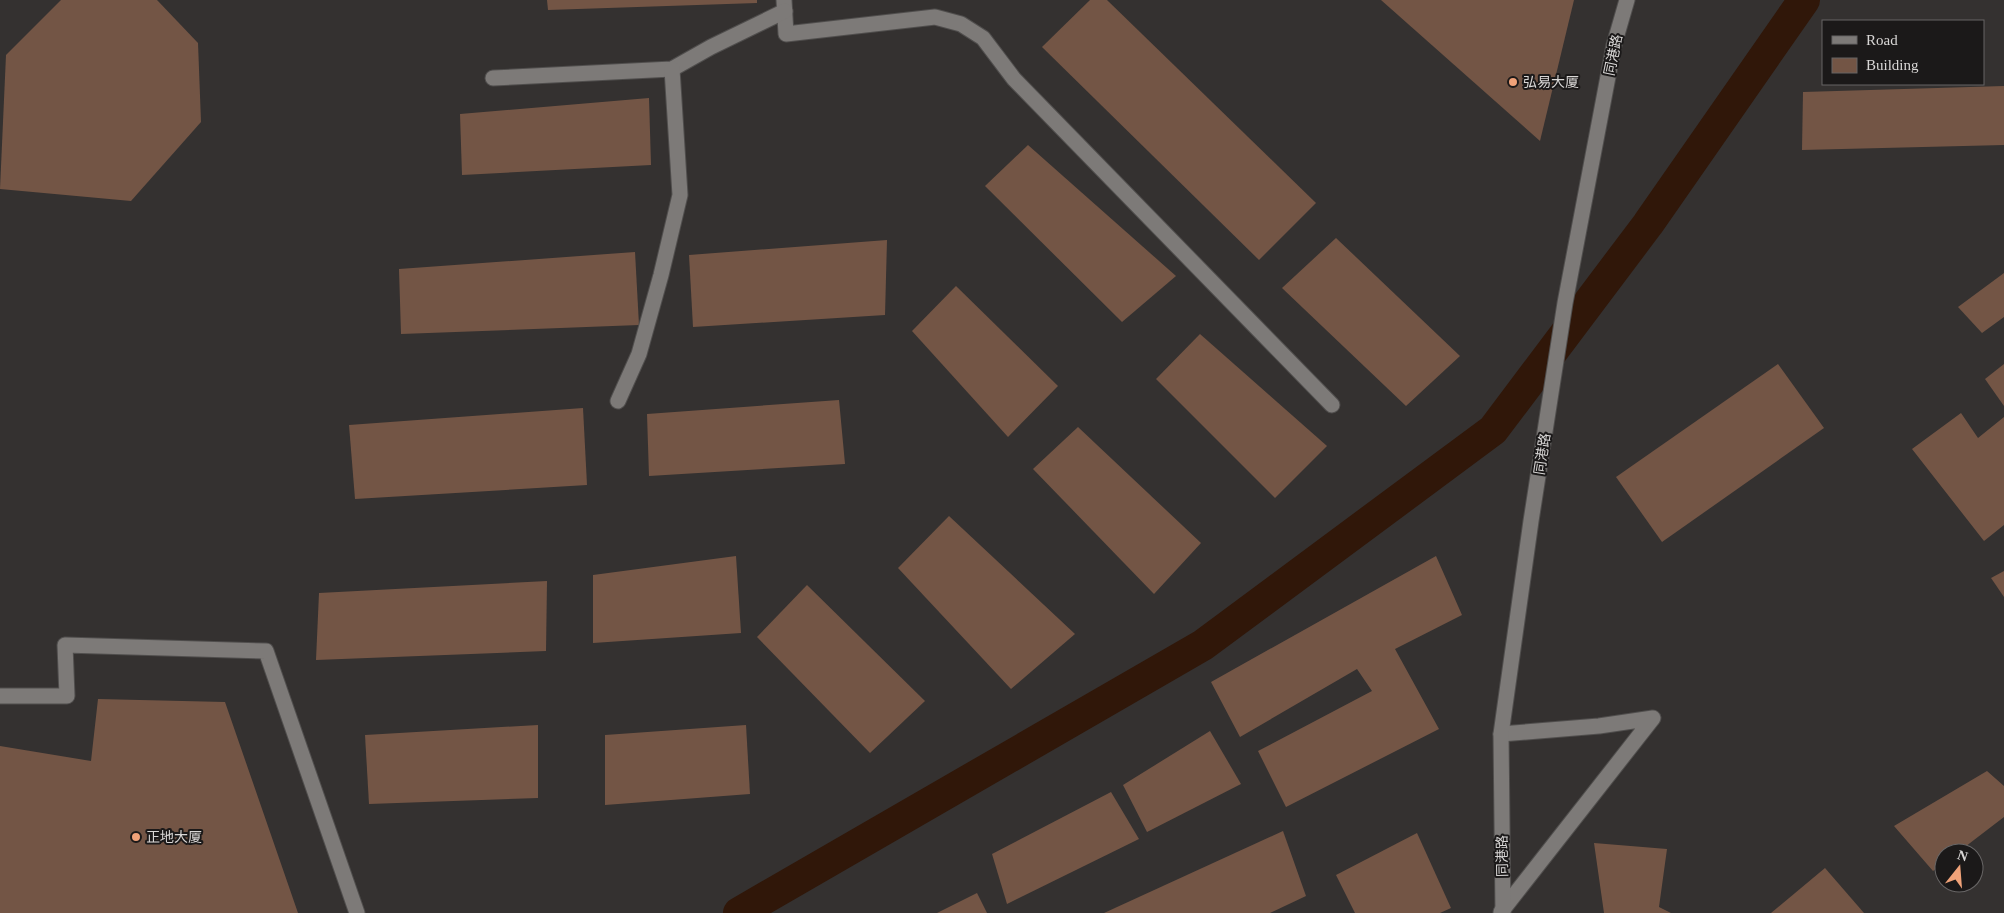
<svg xmlns="http://www.w3.org/2000/svg" width="2004" height="913" viewBox="0 0 2004 913" font-family="'Times New Roman','Noto Sans SC',serif">
  <rect width="100%" height="100%" fill="#343130"/>
  <g fill="none" stroke-linecap="round" stroke-linejoin="round">
    <path stroke="#301709" stroke-width="32" d="M739,913L1203,645L1493,430L1648,224L1804,0"/>
  </g>
  <g fill="#735545">
    <path d="M61,0H157L198,43L201,122L131,201L0,189L6,55Z"/>
    <path d="M547,0H757V3L548,10Z"/>
    <path d="M1090,0H1107L1316,203L1259,260L1042,47Z"/>
    <path d="M1381,0H1574L1540,141Z"/>
    <path d="M2004,86V145L1802,150L1803,92Z"/>
    <path d="M649,98L651,165L462,175L460,114Z"/>
    <path d="M1028,145L1176,276L1122,322L985,186Z"/>
    <path d="M1336,238L1460,356L1406,406L1282,288Z"/>
    <path d="M887,240L885,315L693,327L689,255Z"/>
    <path d="M635,252L639,325L401,334L399,269Z"/>
    <path d="M2004,273V317L1982,333L1958,307Z"/>
    <path d="M956,286L1058,386L1008,437L912,331Z"/>
    <path d="M1200,334L1327,446L1275,498L1156,379Z"/>
    <path d="M1778,364L1824,428L1662,542L1616,477Z"/>
    <path d="M2004,364V406L1985,379Z"/>
    <path d="M839,400L845,464L649,476L647,414Z"/>
    <path d="M583,408L587,485L355,499L349,425Z"/>
    <path d="M1961,413L1978,438L2004,417V525L1984,541L1912,449Z"/>
    <path d="M1078,427L1201,543L1154,594L1033,469Z"/>
    <path d="M949,516L1075,634L1011,689L898,568Z"/>
    <path d="M736,556L741,633L593,643V575Z"/>
    <path d="M1436,556L1462,615L1395,649L1439,729L1286,807L1258,751L1372,691L1357,669L1240,737L1211,682Z"/>
    <path d="M2004,571V597L1991,578Z"/>
    <path d="M547,581L546,651L316,660L319,593Z"/>
    <path d="M807,585L925,701L870,753L757,637Z"/>
    <path d="M98,699L225,702L298,913H0V746L91,761Z"/>
    <path d="M538,725V798L369,804L365,735Z"/>
    <path d="M746,725L750,794L605,805V735Z"/>
    <path d="M1210,731L1241,784L1147,832L1123,785Z"/>
    <path d="M1987,771L2004,786V817L1957,853H1944V863L1933,871L1894,826Z"/>
    <path d="M1111,792L1139,839L1007,904L992,854Z"/>
    <path d="M1283,831L1306,896L1270,913H1104Z"/>
    <path d="M1417,833L1451,908L1440,913H1355L1336,875Z"/>
    <path d="M1594,843L1667,849L1659,907L1671,913H1604Z"/>
    <path d="M1825,868L1864,913H1771Z"/>
    <path d="M977,893L987,913H937Z"/>
  </g>
  <g fill="none" stroke-linecap="round" stroke-linejoin="round">
    <defs>
      <g id="minor">
        <path d="M784,0L786,34L935,17L961,24L983,38L1014,79L1332,405"/>
        <path d="M493,78L672,69L711,47L785,11"/>
        <path d="M618,401L639,354L661,275L680,195L672,69"/>
        <path d="M0,696H67L65,645L266,651L357,913"/>
        <path d="M1501,734L1599,726L1653,718L1501,912"/>
        <path d="M1503,913L1501,734L1531,521L1565,303L1614,45L1627,0"/>
      </g>
    </defs>
    <use href="#minor" stroke="#504e4d" stroke-width="17"/>
    <use href="#minor" stroke="#7d7a78" stroke-width="15"/>
  </g>
  <g fill="#f0a279" stroke="#1b1919" stroke-width="2">
    <circle cx="1513" cy="82" r="5"/>
    <circle cx="136" cy="837" r="5"/>
  </g>
  <g text-anchor="middle" stroke-width="4" stroke-linejoin="round" paint-order="stroke">
    <g font-size="14" fill="#d9d7d6" stroke="#1b1919">
      <text transform="translate(1613 55) rotate(-78)" y="5">同港路</text>
      <text transform="translate(1542 454) rotate(-81)" y="5">同港路</text>
      <text transform="translate(1502 856) rotate(-91)" y="5">同港路</text>
    </g>
    <g font-size="14" fill="#d9d7d6" stroke="#1b1919" text-anchor="start">
      <text x="1523" y="87">弘易大厦</text>
      <text x="146" y="842">正地大厦</text>
    </g>
  </g>
  <rect x="1822" y="20" width="162" height="65" fill="#1b1919" stroke="#676565"/>
  <rect x="1832" y="36" width="25" height="8" fill="#7d7a78" stroke="#676565"/>
  <text x="1866" y="45" font-size="15" fill="#d9d7d6">Road</text>
  <rect x="1832" y="58" width="25" height="15" fill="#735545" stroke="#676565"/>
  <text x="1866" y="70" font-size="15" fill="#d9d7d6">Building</text>
  <g transform="translate(1959 868) rotate(17)"><circle r="24" fill="#1b1919" stroke="#676565"/>
  <path d="M0-4L9 19L0 12L-9 19Z" fill="#f0a279"/>
  <text y="-8" font-size="14" font-weight="bold" text-anchor="middle" fill="#d9d7d6">N</text>
  </g>
</svg>
